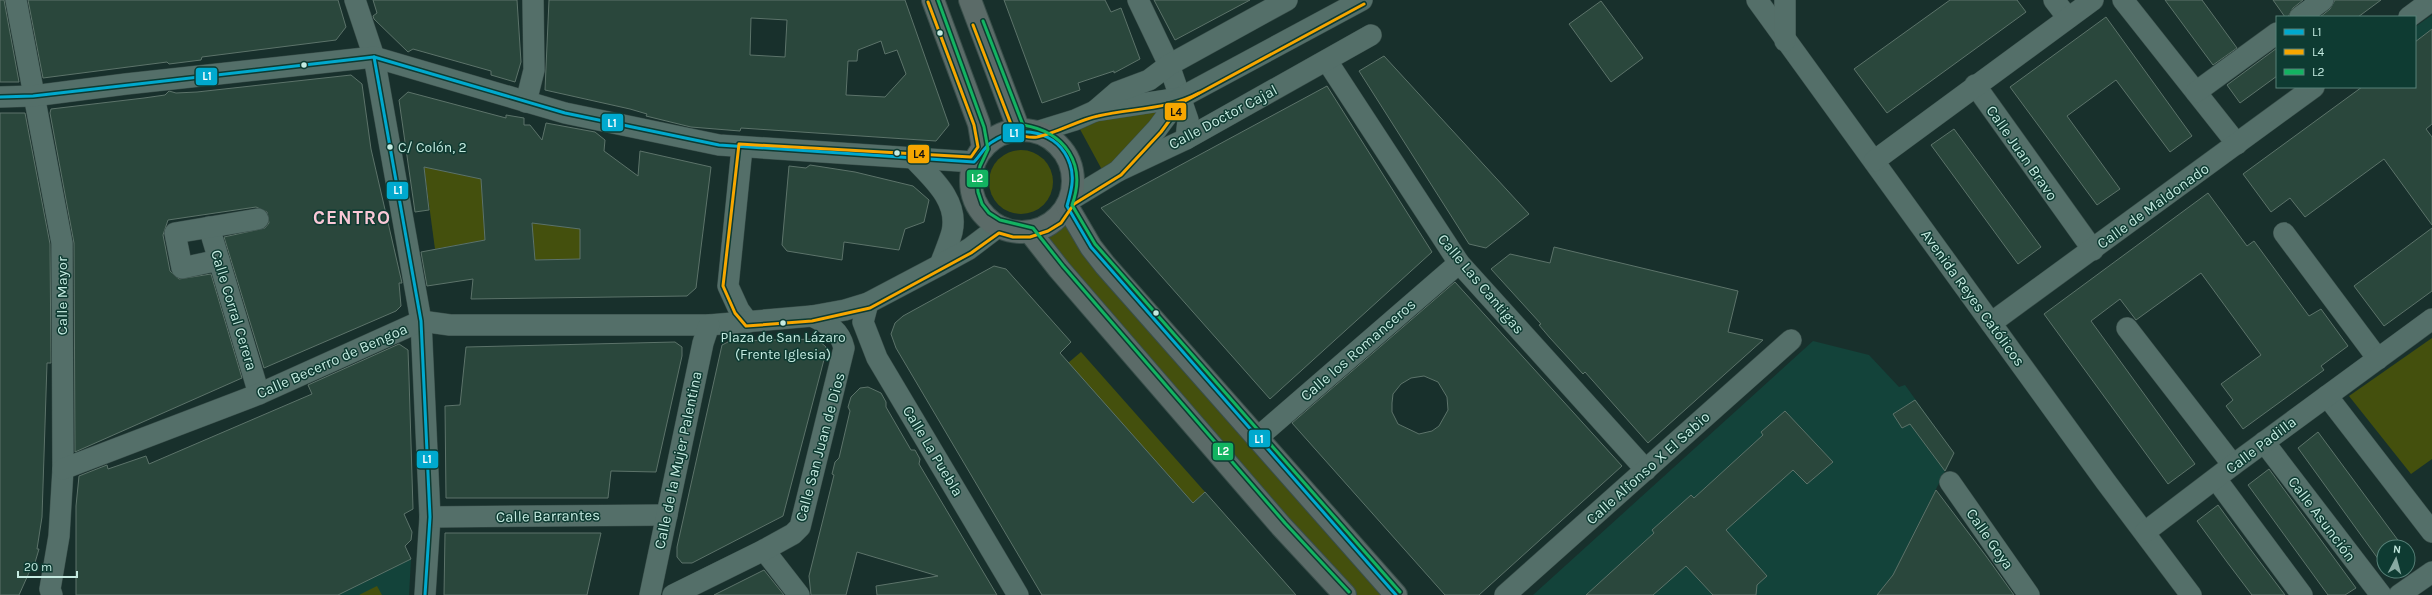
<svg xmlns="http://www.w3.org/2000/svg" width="2432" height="595" viewBox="0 0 2432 595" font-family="Karla,sans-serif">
  <rect width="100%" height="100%" fill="#18302c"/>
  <g fill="#13433a">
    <path d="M2432,15V88L2415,63V27Z"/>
    <path d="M1813,341L1869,355L1899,387L1905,385L1954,453L1893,575L1877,595H1533Z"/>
    <path d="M413,507V509L404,514L412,532L411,540L404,544L411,559L409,595H264L358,535Z"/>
  </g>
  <g fill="#44500d">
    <path d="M1180,98L1107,179L1075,120Z"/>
    <circle cx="1021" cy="182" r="32"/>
    <path d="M424,167L481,179L485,240L435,249Z"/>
    <path d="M1067,206L1396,595H1345L1030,232C1046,227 1056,220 1067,206Z"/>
    <path d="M532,223L580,229V259L535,260Z"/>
    <path d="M2432,338V459L2411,474L2349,396Z"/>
    <path d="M1081,352L1205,492L1193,503L1068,363Z"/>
    <path d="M377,586L382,595H359Z"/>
  </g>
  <g fill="#2a473c" stroke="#5c736a" fill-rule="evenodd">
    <path d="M0,0H4L19,82H0Z"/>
    <path d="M28,0H338L346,27L336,40L202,57L201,60L169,64L167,62L43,78Z"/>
    <path d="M373,0H517L521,62L515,82L491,75V71L413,49L408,52L374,19L373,16L377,13Z"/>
    <path d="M549,0H905L949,125L936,141L741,128L740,131L691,127L646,116L647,114L630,109L545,90ZM751,18L787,20L785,57L750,55ZM881,41L885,54L897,50L906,74L885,97L846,95L848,61H857L858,50Z"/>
    <path d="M1004,0H1105L1111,12L1121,8L1140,59L1114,73V71L1078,83L1080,90L1042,103Z"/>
    <path d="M1154,0H1250L1175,40Z"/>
    <path d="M1950,0H2017L2026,12L1887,113L1854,69Z"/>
    <path d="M2165,0H2202L2237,48L2213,65Z"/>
    <path d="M2273,0H2303L2293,8L2288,17H2285Z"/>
    <path d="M2335,0H2381L2358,17H2320L2330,9Z"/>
    <path d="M1601,1L1643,58L1611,82L1569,24Z"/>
    <path d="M2106,17L2192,136L2170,152L2116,80L2067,116L2120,189L2097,205L2010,87Z"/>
    <path d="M2432,29V124L2426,129L2432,137V225L2384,159L2305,217L2290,198L2271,212L2243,174L2362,87H2415V42Z"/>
    <path d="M2277,48V76L2240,103L2227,85Z"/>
    <path d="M1384,56L1529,214L1486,248L1469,244L1359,71Z"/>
    <path d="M351,75L362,84L371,149L402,283H399L401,306L396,311L264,368L224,237L265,228L269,223L267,212L256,207L168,220L163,235L170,271L179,279L211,274L242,378L75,452L74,243L50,113L51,109L144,98L165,95L169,91L176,93L197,92Z"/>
    <path d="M1327,86L1432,252L1270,399L1101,208Z"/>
    <path d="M408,92L506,118V115L524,118V125H530L542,140L546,123L595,132L605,140L604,151L638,176L640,151L711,167L696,288L687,296L471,299L473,279L427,286L421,252L485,240L481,179L424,167L429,210L415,212L399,100ZM532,223L580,229V259L535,260Z"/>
    <path d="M0,113H25L50,244L51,363H47L42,517L37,549H39L34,566H32L19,595H0Z"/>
    <path d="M1954,129L2041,247L2018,264L1931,145Z"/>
    <path d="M810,165L855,172L913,186L929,200L924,222L905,229L899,250L844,242L842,260L787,251L782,245L789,166L806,168Z"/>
    <path d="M2208,193L2247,246L2254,241L2309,316L2321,309L2348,346L2321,366L2324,370L2243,429L2226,406L2233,400L2221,384L2261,355L2201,273L2136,320L2120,299L2091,321L2195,464L2168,484L2044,314Z"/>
    <path d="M2432,228V291L2384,326L2354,286Z"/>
    <path d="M1554,247L1738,291L1728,332L1763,340L1648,443L1585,372L1583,374L1550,338L1539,325L1541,324L1491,269L1510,254L1550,263Z"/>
    <path d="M994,266L1006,269L1071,342L1060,353L1193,503L1205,492L1296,595H1042L896,348L891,334L895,323L903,316Z"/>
    <path d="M1455,282L1622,466L1479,595H1445L1292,423ZM1424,376L1438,382L1447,397L1448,410L1439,426L1432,431L1419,434L1398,424L1392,412V403L1393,394L1401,384L1411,378Z"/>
    <path d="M817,339L826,347V352L783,516L692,563H682L677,557V547L722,345L730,341Z"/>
    <path d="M675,342L682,347V356L656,472L611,471L608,498H446L445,406L460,405L466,347Z"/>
    <path d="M399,344L408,350L409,378L413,509L404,514L412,532L411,540L405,546L411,559L338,595H76V506L79,476L107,465L108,469L146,456L149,464L312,394L308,385Z"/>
    <path d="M868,387L881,393L886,402V407L911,450H915L920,459L919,464L997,595H877L876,586L938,576L857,552L846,595H811L809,576L834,475L832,474L835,462L839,458L850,411L848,407L851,397L860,388Z"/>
    <path d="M1915,400L1954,453L1945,471L1910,424L1902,428L1893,414Z"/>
    <path d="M1785,411L1833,462L1807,484L1793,470L1726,530L1767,576L1757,585L1756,595H1713L1686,566L1653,595H1586L1654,533L1652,530L1691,495L1694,498L1763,435L1761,432Z"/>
    <path d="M2318,432L2403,547H2384V567L2298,448Z"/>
    <path d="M2269,469L2356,588L2345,595H2328L2248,485Z"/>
    <path d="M1936,490L1986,556L2014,595H1877L1893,575Z"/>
    <path d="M2218,505L2248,546L2285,595H2252L2227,562L2197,521Z"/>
    <path d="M445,533H601L587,595H444Z"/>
    <path d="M764,570L784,595H714Z"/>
  </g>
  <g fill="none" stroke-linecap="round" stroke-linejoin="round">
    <defs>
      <g id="minor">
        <path d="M16,0L62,243L63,469L59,536L50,589L52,595"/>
        <path d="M355,0L374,57L421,321L430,517L425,595"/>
        <path d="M1138,0L1169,65L1188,120L1186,139"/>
        <path d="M1757,0L2106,482L2191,595"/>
        <path d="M1785,0V41"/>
        <path d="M2054,0L2068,18"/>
        <path d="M2123,0L2237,144"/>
        <path d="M2300,17L2323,0"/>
        <path d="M2409,17L2432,0"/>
        <path d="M1327,61L1459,263L1646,470"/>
        <path d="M1975,85L2093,250"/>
        <path d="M2196,92L2277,33"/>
        <path d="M0,97L33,96L126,84L374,57L565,113L719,145L974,162"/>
        <path d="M526,102L534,70L533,0"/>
        <path d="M1095,111L1180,98L1362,0"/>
        <path d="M1036,132L1075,120L1095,111L1117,92L1149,80L1169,65L1287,0"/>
        <path d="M742,148L728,286L739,310L748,322"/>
        <path d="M914,159C933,179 959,201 952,232C949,243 944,254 940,265"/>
        <path d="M1874,161L2093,0"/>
        <path d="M1118,171L1186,139L1371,35"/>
        <path d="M1070,200L1118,171L1157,129L1180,98"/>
        <path d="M209,227L259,394"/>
        <path d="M2284,233L2378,359"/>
        <path d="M219,260L182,268L175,233L258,219"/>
        <path d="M868,303L863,322L877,358L1018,595"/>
        <path d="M1991,323L2314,87"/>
        <path d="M2127,328L2233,465"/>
        <path d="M2327,396L2432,532"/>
        <path d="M1257,438L1459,263"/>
        <path d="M2264,442L2381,595"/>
        <path d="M63,469L259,394L421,321L450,325H709L812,316L845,310L868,303L940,265L969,249L998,227"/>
        <path d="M2216,479L2302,595"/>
        <path d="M1950,482L2029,595"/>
        <path d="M430,517L667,515"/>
        <path d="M2145,532L2233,465L2432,319"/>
        <path d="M764,550L799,595"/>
        <path d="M650,595L703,343L709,325"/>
        <path d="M673,595L764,550L793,534L800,527L844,348C840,330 828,324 812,316"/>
        <path d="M1505,595L1791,340"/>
        <path d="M2399,595L2432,572"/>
      </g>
      <g id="major">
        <path d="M933,0L979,124L983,148"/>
        <path d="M970,0L1019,130"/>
        <circle cx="1022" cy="181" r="51"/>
        <path d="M1067,206L1091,247L1105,265L1396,595"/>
        <path d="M1030,232L1059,269L1281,526L1345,595"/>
      </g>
    </defs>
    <use href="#minor" stroke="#394e4a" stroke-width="22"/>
    <use href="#major" stroke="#394e4a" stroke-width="24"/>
    <use href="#minor" stroke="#546f69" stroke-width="21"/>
    <use href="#major" stroke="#5b6b68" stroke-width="22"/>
    <defs>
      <g id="bus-1">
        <path d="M374,57L421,321L430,517L425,595"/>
        <path d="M0,97L33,96L374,57L565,113L719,145L974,162C980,156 985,146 992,142C1020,123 1059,131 1070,164C1075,178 1071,192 1067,206L1091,247L1396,595"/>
      </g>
      <g id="bus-2">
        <path d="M928,2L974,125L978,147L971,157L739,144L723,286L735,313L746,326L812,321L870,308L971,253L999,233L1013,237H1030L1048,231L1061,223L1074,204L1121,175L1161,132L1183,102L1364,4"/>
        <path d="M973,25L1014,132C1018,136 1031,138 1037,137C1058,133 1078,120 1098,116C1132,108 1168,110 1199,93"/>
      </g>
      <g id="bus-3">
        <path d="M938,0L984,127L988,149L980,166L977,180L978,192L982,204L989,213L1000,220L1033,228L1063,266L1285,523L1349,592"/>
        <path d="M983,21L1023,125C1065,132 1087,164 1072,205L1095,244L1400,592"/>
      </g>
    </defs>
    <use href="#bus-1" stroke="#0e3b32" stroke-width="6"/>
    <use href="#bus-2" stroke="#0e3b32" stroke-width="6"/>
    <use href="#bus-3" stroke="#0e3b32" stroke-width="6"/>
    <use href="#bus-1" stroke="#00a9ce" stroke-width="3"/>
    <use href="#bus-2" stroke="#f7a600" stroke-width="3"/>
    <use href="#bus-3" stroke="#13b361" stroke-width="3"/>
  </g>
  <g fill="#c5ebe1" stroke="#0e3b32" stroke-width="1.5">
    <circle cx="940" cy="33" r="3.5"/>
    <circle cx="304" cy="65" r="3.5"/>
    <circle cx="390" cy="147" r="3.5"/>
    <circle cx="897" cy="153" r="3.5"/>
    <circle cx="1156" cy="313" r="3.5"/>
    <circle cx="783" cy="323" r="3.5"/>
  </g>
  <g text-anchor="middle" stroke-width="3" stroke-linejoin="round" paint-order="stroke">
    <g font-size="14" fill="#c5ebe1" stroke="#0e3b32" text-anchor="start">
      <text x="398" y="152">C/ Colón, 2</text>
      <text x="783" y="342" text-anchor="middle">Plaza de San Lázaro<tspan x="783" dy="17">(Frente Iglesia)</tspan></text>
    </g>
    <g font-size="15" fill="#c5ebe1" stroke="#0e3b32">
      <text transform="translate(1223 117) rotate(-28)" y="5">Calle Doctor Cajal</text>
      <text transform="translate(2022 153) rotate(55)" y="5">Calle Juan Bravo</text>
      <text transform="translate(2153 206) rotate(-36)" y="5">Calle de Maldonado</text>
      <text transform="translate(1481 284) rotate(50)" y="5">Calle Las Cantigas</text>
      <text transform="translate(62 296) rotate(-90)" y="5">Calle Mayor</text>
      <text transform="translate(1973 298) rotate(54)" y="5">Avenida Reyes Católicos</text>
      <text transform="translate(234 310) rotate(73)" y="5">Calle Corral Cerera</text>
      <text transform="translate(1358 350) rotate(-41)" y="5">Calle los Romanceros</text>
      <text transform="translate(332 361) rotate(-24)" y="5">Calle Becerro de Bengoa</text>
      <text transform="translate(2261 445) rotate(-37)" y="5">Calle Padilla</text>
      <text transform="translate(820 447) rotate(-75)" y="5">Calle San Juan de Dios</text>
      <text transform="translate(933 451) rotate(59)" y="5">Calle La Puebla</text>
      <text transform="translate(678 460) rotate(-78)" y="5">Calle de la Mujer Palentina</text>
      <text transform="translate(1648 468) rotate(-42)" y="5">Calle Alfonso X El Sabio</text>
      <text transform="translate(548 516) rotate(-1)" y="5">Calle Barrantes</text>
      <text transform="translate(2322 519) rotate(53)" y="5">Calle Asunción</text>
      <text transform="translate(1990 539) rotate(55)" y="5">Calle Goya</text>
    </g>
    <g font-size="19" font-weight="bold" letter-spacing="1" fill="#fac8d7" stroke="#0e3b32">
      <text x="352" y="224">CENTRO</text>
    </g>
  </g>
  <g stroke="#0e3b32" stroke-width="1.5">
    <rect x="195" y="67" width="23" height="19" rx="4" fill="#00a9ce"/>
    <rect x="1164" y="102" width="23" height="19" rx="4" fill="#f7a600"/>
    <rect x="601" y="113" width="23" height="19" rx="4" fill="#00a9ce"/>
    <rect x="1002" y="123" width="23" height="20" rx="4" fill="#00a9ce"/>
    <rect x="907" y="144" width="23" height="20" rx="4" fill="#f7a600"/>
    <rect x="966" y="169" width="23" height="19" rx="4" fill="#13b361"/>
    <rect x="386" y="181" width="23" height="19" rx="4" fill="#00a9ce"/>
    <rect x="1248" y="429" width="23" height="19" rx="4" fill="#00a9ce"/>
    <rect x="1212" y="442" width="22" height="19" rx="4" fill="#13b361"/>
    <rect x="416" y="450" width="23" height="19" rx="4" fill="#00a9ce"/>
  </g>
  <g font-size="11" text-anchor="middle" font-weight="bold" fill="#fff">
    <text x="207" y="80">L1</text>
    <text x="612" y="127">L1</text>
    <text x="1014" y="137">L1</text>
    <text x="977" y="182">L2</text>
    <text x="398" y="194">L1</text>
    <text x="1259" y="443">L1</text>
    <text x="1223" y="455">L2</text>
    <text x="427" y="463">L1</text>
  </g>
  <g font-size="11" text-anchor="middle" font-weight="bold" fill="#111">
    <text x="1176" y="116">L4</text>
    <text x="919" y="158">L4</text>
  </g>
  <rect x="2276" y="16" width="140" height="72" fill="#0e3b32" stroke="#578178"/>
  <rect x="2284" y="29" width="20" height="6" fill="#00a9ce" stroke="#578178"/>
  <text x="2312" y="36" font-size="12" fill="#c5ebe1">L1</text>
  <rect x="2284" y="49" width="20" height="6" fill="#f7a600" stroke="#578178"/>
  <text x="2312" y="56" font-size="12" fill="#c5ebe1">L4</text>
  <rect x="2284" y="69" width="20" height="6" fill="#13b361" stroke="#578178"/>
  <text x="2312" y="76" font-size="12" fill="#c5ebe1">L2</text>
  <g transform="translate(2396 559) rotate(6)"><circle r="19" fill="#0e3b32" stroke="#578178"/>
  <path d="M0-3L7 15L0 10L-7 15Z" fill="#88aaa2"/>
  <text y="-6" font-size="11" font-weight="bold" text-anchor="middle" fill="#c5ebe1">N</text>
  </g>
  <path d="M18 571v6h59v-6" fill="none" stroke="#c5ebe1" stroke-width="2"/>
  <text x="24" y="571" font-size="12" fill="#c5ebe1" stroke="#0e3b32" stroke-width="3" paint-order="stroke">20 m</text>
</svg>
